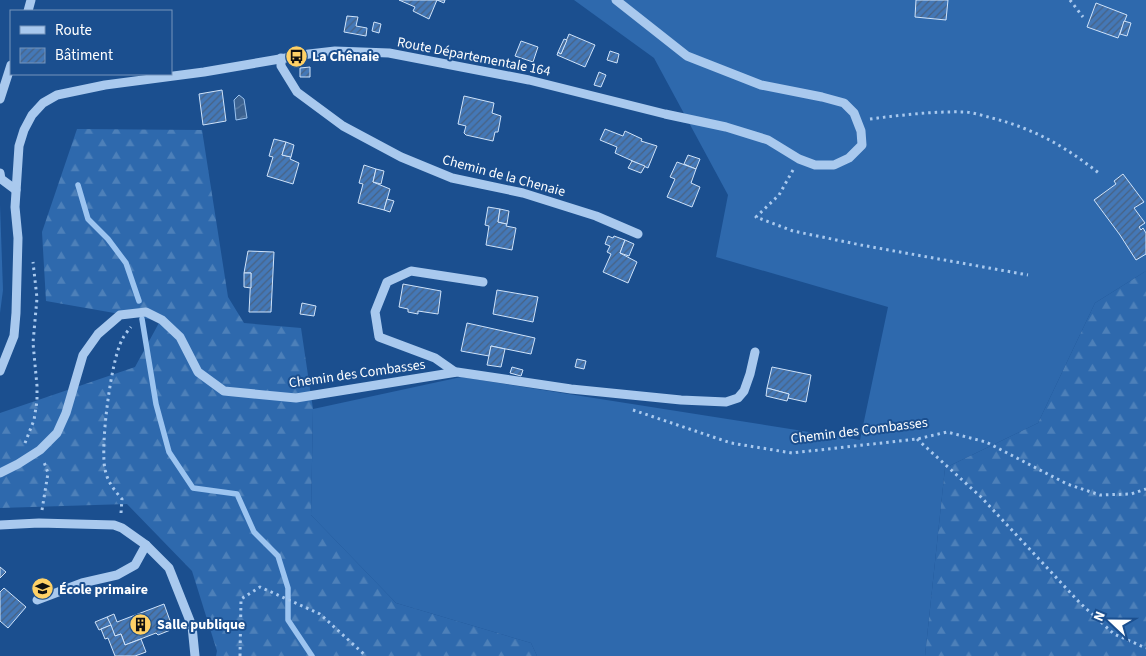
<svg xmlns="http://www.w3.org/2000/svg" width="1146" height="656" viewBox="0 0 1146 656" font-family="'Source Sans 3',sans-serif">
  <defs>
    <pattern id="forest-firs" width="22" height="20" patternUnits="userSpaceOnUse" patternTransform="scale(1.25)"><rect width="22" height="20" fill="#2e69ad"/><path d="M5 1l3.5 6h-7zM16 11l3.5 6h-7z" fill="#4d80b9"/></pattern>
    <pattern id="water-waves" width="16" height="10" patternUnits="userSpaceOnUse" patternTransform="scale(1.25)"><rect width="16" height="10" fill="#3c6290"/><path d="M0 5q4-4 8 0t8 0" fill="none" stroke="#597aa1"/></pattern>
    <pattern id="building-hatch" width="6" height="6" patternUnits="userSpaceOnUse" patternTransform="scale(1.25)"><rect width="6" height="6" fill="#4478b7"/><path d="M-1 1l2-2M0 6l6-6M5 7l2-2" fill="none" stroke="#486282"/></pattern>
  </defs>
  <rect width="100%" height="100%" fill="#1b4f8f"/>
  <g fill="#2e69ad">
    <path d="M574,0H1146V271L1095,303L1038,423L945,468L925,656H537L531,643L396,603L311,515L313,409L461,377L860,440L888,307L716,257L728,195L654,58Z"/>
    <path d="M0,205L3,290L0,313Z"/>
  </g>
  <g fill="url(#forest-firs)">
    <path d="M77,129L202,130L228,297L244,323L301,328L313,409L311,515L396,603L531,643L537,656H216L217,651L192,571L127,504L0,508V413L135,367L160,321L46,301L42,232Z"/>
    <path d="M1146,271V656H925L945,468L1038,423L1095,303Z"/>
  </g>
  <path fill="url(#water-waves)" stroke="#9cc4f0" d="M239,95L244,99L247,118L236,120L234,100Z"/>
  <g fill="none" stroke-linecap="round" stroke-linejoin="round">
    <g stroke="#9cc4f0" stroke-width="5.5">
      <path d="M78,185L88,219L108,239L126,263L139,301"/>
      <path d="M142,319L156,404L169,452L193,488L237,494L254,532L278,556L288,588V620L312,656"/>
    </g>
  </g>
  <g fill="url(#building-hatch)" stroke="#cfe3fa">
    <path d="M399,0H445L444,3L437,0L429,19L413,11L415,7Z"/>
    <path d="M916,0H948L946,20L915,17Z"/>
    <path d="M1096,3L1127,15L1118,38L1087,27Z"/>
    <path d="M347,16L358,17L356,26L367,28L366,36L344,32Z"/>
    <path d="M1124,21L1131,23L1127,36L1120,34Z"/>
    <path d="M374,22L381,24L379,33L372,31Z"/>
    <path d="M569,34L595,45L585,67L557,55L558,52L561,54Z"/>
    <path d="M564,39L567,40L561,54L558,52Z"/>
    <path d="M521,41L538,47L533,62L515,56Z"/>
    <path d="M610,51L619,54L617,63L607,60Z"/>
    <path d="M310,67V77H300V68Z"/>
    <path d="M599,72L606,75L601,87L594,85Z"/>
    <path d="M222,90L226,121L203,125L199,94Z"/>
    <path d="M464,96L494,103L492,113L501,116L498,132H495L493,141L466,135L464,133L466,126L458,124Z"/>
    <path d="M605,129L623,136L625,131L642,139L641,141L657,146L648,168L615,153L617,147L600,140Z"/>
    <path d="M274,139L286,142L282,155L291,157L290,159L299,163L293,184L267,176L273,157L269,156Z"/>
    <path d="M286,142L294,145L291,157L282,155Z"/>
    <path d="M688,155L700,159L696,169L684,164Z"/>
    <path d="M632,161L645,166L641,173L628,168Z"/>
    <path d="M677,162L696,169L691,183L700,187L692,207L667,197L675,179L670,177Z"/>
    <path d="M364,165L376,169L373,182L390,189L384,210L358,203L363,184L359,183Z"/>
    <path d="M376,169L384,171L381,184L373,182Z"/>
    <path d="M1123,174L1144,202L1134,208L1145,223L1139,227L1141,230L1143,228L1146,233V254L1136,260L1120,235L1094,200L1116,184L1114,181Z"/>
    <path d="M387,199L394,201L390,212L384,210Z"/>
    <path d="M488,207L500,209L498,222L507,224L506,226L516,228L512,250L486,245L489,226L485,225Z"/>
    <path d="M500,209L509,211L507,224L498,222Z"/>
    <path d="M608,236L613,238L614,236L625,240L620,253L637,262L628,283L603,272L611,254L607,252L610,246L605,244Z"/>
    <path d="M625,240L634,244L629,256L620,253Z"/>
    <path d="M248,251L274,252L271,312H249L251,273H244Z"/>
    <path d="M244,273H251V288L244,287Z"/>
    <path d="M403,284L441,291L438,314L418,311V314L408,312V309L399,307Z"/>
    <path d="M497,290L538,297L533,322L493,314Z"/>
    <path d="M302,303L316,306L314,316L300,314Z"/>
    <path d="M467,323L535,338L531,354L491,346L489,356L461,351Z"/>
    <path d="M491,346L505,349L501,367L487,365Z"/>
    <path d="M577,359L586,361L584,369L575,367Z"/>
    <path d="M512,367L523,370L521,376L510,373Z"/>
    <path d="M772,367L811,375L806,402L788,398L789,394L767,388Z"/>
    <path d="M767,388L789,394L787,401L766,396Z"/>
    <path d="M0,567L6,572L0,578Z"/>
    <path d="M4,588L26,607L8,628L0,621V592Z"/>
    <path d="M164,604L173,629L158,635L156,633L125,645L121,634L115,636L107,617L114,614L117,622Z"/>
    <path d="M107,617L111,625L99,630L95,622Z"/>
    <path d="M111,625L115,636L121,634L125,645L141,639L146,652L135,656H115L108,638L105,639L101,629Z"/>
  </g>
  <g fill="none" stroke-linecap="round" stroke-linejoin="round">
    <g stroke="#a9c9ee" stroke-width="3" stroke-dasharray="2.5 4" stroke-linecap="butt">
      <path d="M1070,0L1083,17"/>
      <path d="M870,119C902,115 934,111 966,112C975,113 984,116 992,118C1035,129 1066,147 1100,174"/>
      <path d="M793,170L779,195L756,217L793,231L861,245L1028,275"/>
      <path d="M633,410L731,443L792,453L917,439L947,432L986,442L1067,484L1100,495L1131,494L1146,489"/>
      <path d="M917,439L981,497L1080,603L1114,634L1146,648"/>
      <path d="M25,443L34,420L37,401V386L33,343L37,298L33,262"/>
      <path d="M42,510L48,473L44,462"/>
      <path d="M121,513L122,499C114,490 107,481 105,469C100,446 111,360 122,340C124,335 128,331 131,327"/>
      <path d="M240,656L241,599L260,587L320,614L366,656"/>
    </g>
    <g stroke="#a9c9ee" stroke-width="9">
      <path d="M28,11L31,0"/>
      <path d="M281,58V66L297,92L343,126L401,157L452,178L523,193L596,216L638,234"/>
      <path d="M0,99L11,65"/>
      <path d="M0,173L1,179L16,190"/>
      <path d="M0,371L14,336L16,313L18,238L15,207L19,146L24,130L32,115L43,103L57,95L105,85L204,72L309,54L335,51L389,53L529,80L665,114L726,127L768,140L799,159L815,165H834L849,158L862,145L861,131L854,113L844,103L822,97L761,85L687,56L616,0"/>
      <path d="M455,372L435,358L379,337L375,312L387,282L411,271L483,282"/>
      <path d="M0,473L18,464L40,450L57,433L66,413L83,355L98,334L120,315L146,312L162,320L180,337L198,372L224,391L296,398L457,372L571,389L681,400L726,402L738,398L744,391L750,374L755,352"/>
      <path d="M0,525L39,523L114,525L122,528L146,545L169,568L192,626L195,656"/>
      <path d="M37,600L82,583L117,575L135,565L146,545"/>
    </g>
  </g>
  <defs>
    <symbol id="bus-disc" viewBox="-11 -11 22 22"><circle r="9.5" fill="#ffd166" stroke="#1b4f8f"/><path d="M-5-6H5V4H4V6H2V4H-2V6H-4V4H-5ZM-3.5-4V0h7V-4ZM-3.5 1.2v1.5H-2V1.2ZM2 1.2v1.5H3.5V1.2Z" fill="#111"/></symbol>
    <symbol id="school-disc" viewBox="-11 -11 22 22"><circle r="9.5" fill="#ffd166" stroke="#1b4f8f"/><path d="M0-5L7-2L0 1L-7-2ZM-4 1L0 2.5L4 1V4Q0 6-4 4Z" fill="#111"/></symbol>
    <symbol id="building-disc" viewBox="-11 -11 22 22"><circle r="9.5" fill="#ffd166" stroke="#1b4f8f"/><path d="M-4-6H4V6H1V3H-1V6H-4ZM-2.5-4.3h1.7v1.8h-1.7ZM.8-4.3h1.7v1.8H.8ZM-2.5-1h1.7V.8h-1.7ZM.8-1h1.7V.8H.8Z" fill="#111"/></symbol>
  </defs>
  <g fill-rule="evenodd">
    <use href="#bus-disc" x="284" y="44" width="25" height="25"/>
    <use href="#school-disc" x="30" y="576" width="25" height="25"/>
    <use href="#building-disc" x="128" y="612" width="25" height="25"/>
  </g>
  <g text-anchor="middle" stroke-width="4" stroke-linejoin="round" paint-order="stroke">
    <g font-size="14" font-weight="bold" fill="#fff" stroke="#1b4f8f" text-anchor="start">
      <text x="312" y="61">La Chênaie</text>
      <text x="59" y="594">École primaire</text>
      <text x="157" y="629">Salle publique</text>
    </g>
    <g font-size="14" fill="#fff" stroke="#1b4f8f">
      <text transform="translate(474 56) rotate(11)" y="5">Route Départementale 164</text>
      <text transform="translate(504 175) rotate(15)" y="5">Chemin de la Chenaie</text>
      <text transform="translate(357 373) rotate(-8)" y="5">Chemin des Combasses</text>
      <text transform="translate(859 430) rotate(-7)" y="5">Chemin des Combasses</text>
    </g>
  </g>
  <rect x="10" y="10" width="162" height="65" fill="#1b4f8f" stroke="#7695bc"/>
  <rect x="20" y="26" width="25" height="8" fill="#a9c9ee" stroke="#7695bc"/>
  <text x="55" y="35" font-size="15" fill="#ffffff">Route</text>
  <rect x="20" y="48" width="25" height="15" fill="url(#building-hatch)" stroke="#7695bc"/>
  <text x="55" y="60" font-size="15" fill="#ffffff">Bâtiment</text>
  <g transform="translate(1111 621) rotate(292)" stroke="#1b4f8f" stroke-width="4" paint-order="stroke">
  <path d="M0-4L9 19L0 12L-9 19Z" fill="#ffffff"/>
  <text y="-8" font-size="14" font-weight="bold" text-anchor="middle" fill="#ffffff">N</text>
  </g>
</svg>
